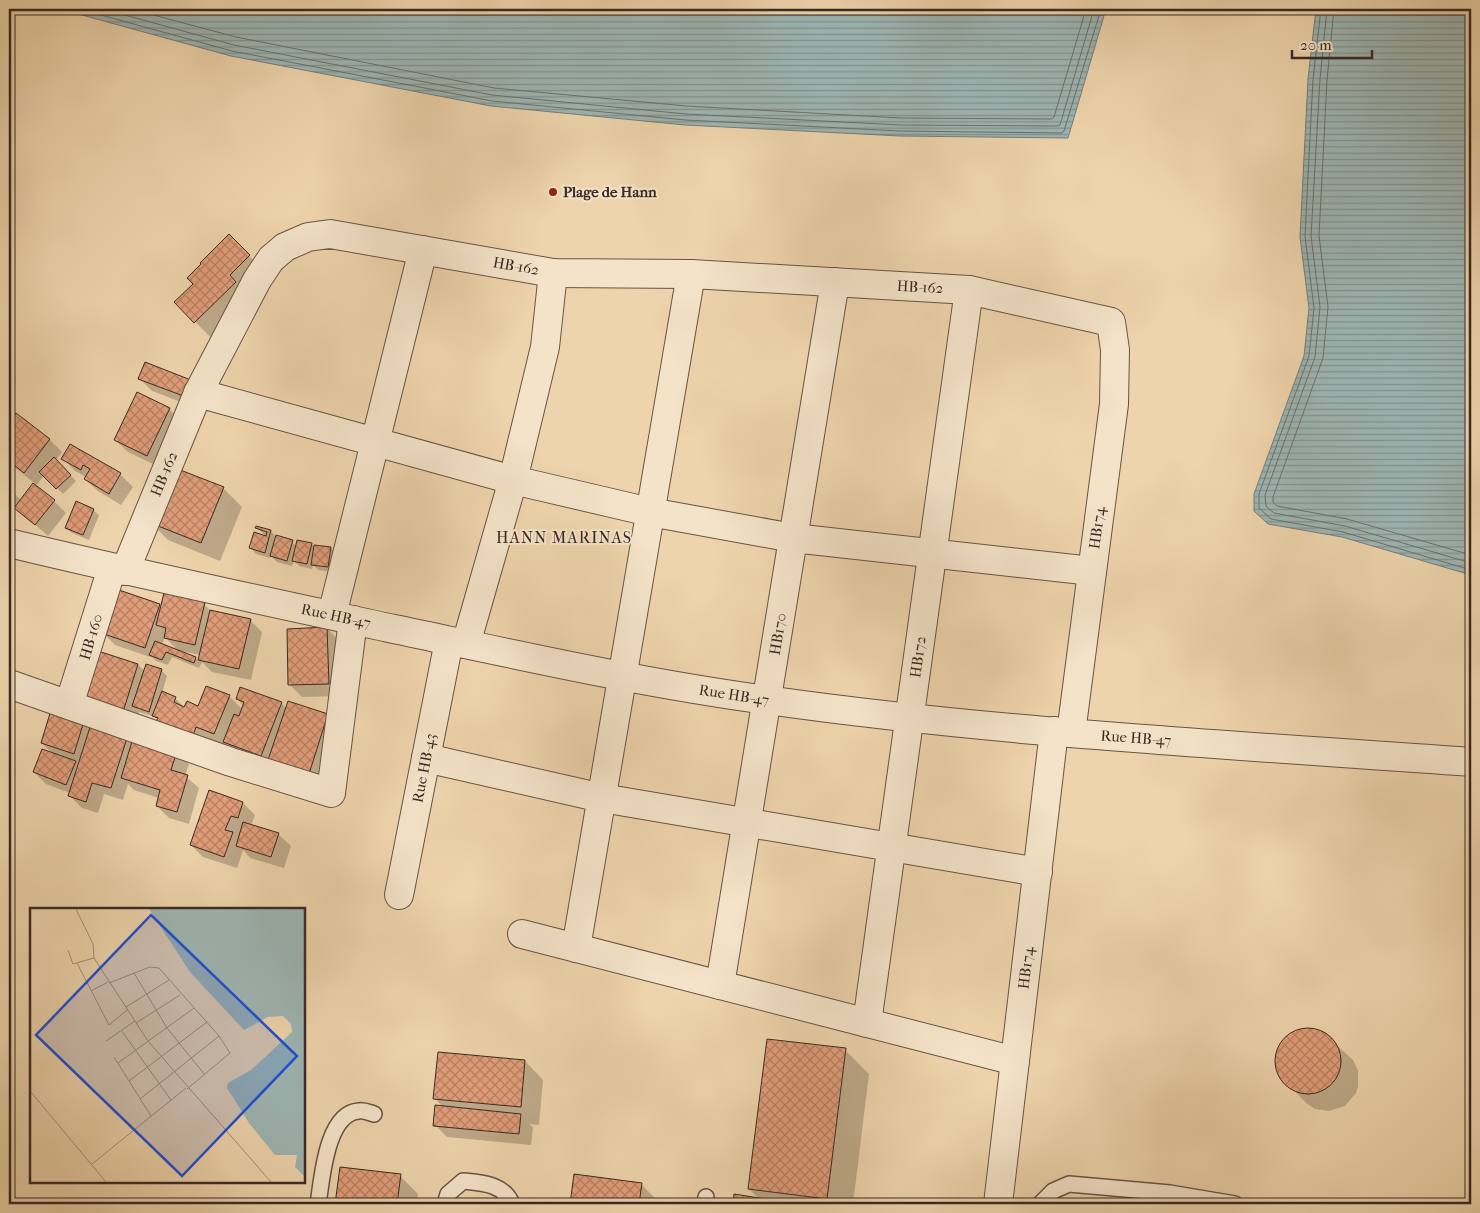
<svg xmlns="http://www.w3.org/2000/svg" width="1480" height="1213" viewBox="0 0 1480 1213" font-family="'IM FELL French Canon',serif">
  <defs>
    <pattern id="water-rules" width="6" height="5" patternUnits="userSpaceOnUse" patternTransform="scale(1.25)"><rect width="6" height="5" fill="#9db6b4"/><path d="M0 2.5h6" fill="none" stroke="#819492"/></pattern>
    <pattern id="building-cross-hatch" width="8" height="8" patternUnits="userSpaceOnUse" patternTransform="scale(1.25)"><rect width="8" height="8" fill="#e19d79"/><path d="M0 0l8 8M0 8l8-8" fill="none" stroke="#b78063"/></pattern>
  </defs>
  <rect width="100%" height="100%" fill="#eed4ac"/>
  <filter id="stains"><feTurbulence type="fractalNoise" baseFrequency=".004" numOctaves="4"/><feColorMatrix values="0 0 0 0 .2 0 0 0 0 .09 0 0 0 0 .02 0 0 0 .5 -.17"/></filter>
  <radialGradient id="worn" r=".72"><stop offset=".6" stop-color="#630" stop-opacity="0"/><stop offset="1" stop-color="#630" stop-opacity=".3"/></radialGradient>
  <g fill="url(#water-rules)" stroke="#757e7a">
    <path d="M60,9H1106L1068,138L900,136L685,125L491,106L231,56Z"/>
    <path d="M1316,9H1471V575L1342,537L1268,524L1254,511V494L1304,356L1309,308L1300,237L1308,79Z"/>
  </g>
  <g fill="#0003" fill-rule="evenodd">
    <path d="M229,236L273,280L253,300L259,307L219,346L176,302L195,284Z"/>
    <path d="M146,364L202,410L152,391L140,379Z"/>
    <path d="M169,409L182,421L159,467L128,452L115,440Z"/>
    <path d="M16,414L50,440L62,452L56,460L76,481L63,494L44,475L37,485L9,463V424Z"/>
    <path d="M71,445L120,474L133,487L121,505L98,491L85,479L86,477L75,471L63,458Z"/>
    <path d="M9,488L21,500L54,501L66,513L48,536L14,506L9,512Z"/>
    <path d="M223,488L242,507L220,561L168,540L149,521Z"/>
    <path d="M93,510L99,515L89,540L72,533L66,528Z"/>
    <path d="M257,527L271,531L276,537L292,542L296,546L311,544L315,548H331L336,554L333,572L318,570L313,565L312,569L299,566L294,561L292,566L277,562L271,556L270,558L256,554L251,548L266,537Z"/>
    <path d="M204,604L212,612L250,620L262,632L251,680L212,672L202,662L199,668L172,657L168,665L156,661L153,658L115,645L103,633L159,606L162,608ZM165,637L179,652L162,645ZM182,651L200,655L199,661L195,658L181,652Z"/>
    <path d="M327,628L339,641L341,696L302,697L289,684Z"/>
    <path d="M138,665L145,671L161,670L167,676L162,693L175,698L185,708L199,707L229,696L242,709L244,706L237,699L281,703L287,709L327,715L320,788L237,754L227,744L226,746L209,739L204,749L155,717L139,712L136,723L97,711Z"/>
    <path d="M84,722L91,729L176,752L189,764L185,776L199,788L189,824L169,818L157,806L159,798L134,790L128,784L123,800L104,794L98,813L82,808L69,795L70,793L46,784L34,772L54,755L42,743Z"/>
    <path d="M243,803L255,815L251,826L278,834L291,846L284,868L250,858L243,850L237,868L203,857L191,845Z"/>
    <path d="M1307,1029L1322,1032L1353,1060L1358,1070V1087L1356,1093L1345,1106L1329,1111L1315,1109L1306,1103L1281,1076L1277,1059L1282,1043L1293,1033Z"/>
    <path d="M845,1050L869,1074L853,1204H734L735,1196L760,1200L749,1189Z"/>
    <path d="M525,1061L543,1080L539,1125L529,1124L533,1127L531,1145L447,1137L435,1125L444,1108L434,1098Z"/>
    <path d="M341,1169L400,1176L418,1194L417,1204H337Z"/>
    <path d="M576,1176L642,1185L661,1204H572Z"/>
  </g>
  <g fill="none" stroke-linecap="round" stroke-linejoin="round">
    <g stroke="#6c706c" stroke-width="1">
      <path d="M79,9L232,51L492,101L685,120L900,131L1062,133L1064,131L1101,9"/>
      <path d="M103,9L234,45L492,95L686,114L901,125L1057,126L1060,125L1094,9"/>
      <path d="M131,9L236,37L494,88L686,106L901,118L1052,119L1054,117L1086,9"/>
      <path d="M1321,9L1313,79L1305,236L1314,308L1309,356L1259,494V508L1271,519L1343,532L1471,570"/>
      <path d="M1327,9L1320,79L1311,236L1320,307L1315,357L1265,495L1266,506L1274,513L1345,526L1471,563"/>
      <path d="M1334,9L1327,80L1319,236L1328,307L1323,358L1273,497V502L1277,506L1347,519L1471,555"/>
    </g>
  </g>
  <g fill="url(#building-cross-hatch)" stroke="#3a2a24">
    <path d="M229,234L250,255L230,275L236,282L194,323L174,302L193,284L187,278L201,264L200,263Z"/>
    <path d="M145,362L196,382L189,398L138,379Z"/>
    <path d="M137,392L170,408L147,456L114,440Z"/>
    <path d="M16,413L50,439L24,473L9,461V421Z"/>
    <path d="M70,444L121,473L109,494L84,479L90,469L83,465L81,470L61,459Z"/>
    <path d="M54,457L71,475L56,489L39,472Z"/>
    <path d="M170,466L224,487L201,543L148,522Z"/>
    <path d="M33,483L55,500L35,525L14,508Z"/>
    <path d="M76,501L94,509L83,535L65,528Z"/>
    <path d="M256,526L271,530L265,553L249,548L254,532L266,536L267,532L255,528Z"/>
    <path d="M276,535L293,540L287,561L270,556Z"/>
    <path d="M297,540L312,543L307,564L292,561Z"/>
    <path d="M314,545L331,547L328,567L311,565Z"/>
    <path d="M116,589L160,604L145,648L101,633Z"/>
    <path d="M164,593L205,602L195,645L164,638L166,628L156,625Z"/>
    <path d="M210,610L251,619L239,669L198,660Z"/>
    <path d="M327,627L329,684L288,685L287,629Z"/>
    <path d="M155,641L196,657L194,663L166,652L162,660L149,655Z"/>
    <path d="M98,651L138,664L123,712L83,699Z"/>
    <path d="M146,664L162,669L149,712L132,706Z"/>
    <path d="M206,686L230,695L214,734L196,727L192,738L156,721L158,718L152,716L162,691L176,697L174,702L184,707L187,701L198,706Z"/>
    <path d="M240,687L282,702L261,756L223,742L234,714L239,716L244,702L236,699Z"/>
    <path d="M288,701L328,714L308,777L267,763Z"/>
    <path d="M51,710L84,721L74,754L41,743Z"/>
    <path d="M91,724L128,735L111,788L92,783L86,802L68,796Z"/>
    <path d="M133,738L177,751L171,770L188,775L177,812L156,806L160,790L121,778Z"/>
    <path d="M42,749L76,761L66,785L33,772Z"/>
    <path d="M209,790L243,802L238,818L231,816L225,830L233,832L224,857L190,845Z"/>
    <path d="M243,822L279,833L271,857L236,846Z"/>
    <circle cx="1308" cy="1061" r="33"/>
    <path d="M767,1039L846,1048L827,1199L748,1189Z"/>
    <path d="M438,1052L525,1060L521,1107L433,1099Z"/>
    <path d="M435,1105L521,1114L519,1134L433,1126Z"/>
    <path d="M340,1167L401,1174L397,1204H335Z"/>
    <path d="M574,1174L642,1183L639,1204H570Z"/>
    <path d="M734,1194L797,1204H733Z"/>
  </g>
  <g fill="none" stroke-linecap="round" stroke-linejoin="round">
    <defs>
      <g id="lane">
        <path d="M318,1204C322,1180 326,1113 359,1111C364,1110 370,1113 374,1114"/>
        <path d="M445,1204L448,1194L463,1181C483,1183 504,1184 512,1204"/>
        <path d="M705,1204L706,1197"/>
        <path d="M1040,1204L1053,1191L1069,1184L1170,1193L1235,1204"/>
      </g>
      <g id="street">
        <path d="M198,393L513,480L650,512L793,538L1092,571"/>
        <path d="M9,543C137,574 265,601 394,629C518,655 641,683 767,700C1000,733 1236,745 1471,762"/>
        <path d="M125,571L198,393L257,280L271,259L285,247L308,237L330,234L553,273L691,274L969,290L1111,322L1115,350L1114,404L1071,733"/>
        <path d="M332,615L423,250"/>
        <path d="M466,644L513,480L545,347L553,273"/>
        <path d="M9,684L231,762L331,793L353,620"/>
        <path d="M69,705L112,568"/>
        <path d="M426,758L602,798L1038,872"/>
        <path d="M399,895L449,641"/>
        <path d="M522,934L1015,1061"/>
        <path d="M576,948L691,274"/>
        <path d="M720,985L835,282"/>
        <path d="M867,1023L969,290"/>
        <path d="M998,1204L1054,731"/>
      </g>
    </defs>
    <use href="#lane" stroke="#675446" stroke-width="18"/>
    <use href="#street" stroke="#675446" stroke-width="30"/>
    <use href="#lane" stroke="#f4e3c9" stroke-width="15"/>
    <use href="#street" stroke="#f4e3c9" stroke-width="28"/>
  </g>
  <circle fill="#8f2418" stroke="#f4e3c9" stroke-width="2" cx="553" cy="192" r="5"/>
  <g text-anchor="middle" stroke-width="4" stroke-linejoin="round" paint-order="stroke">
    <g font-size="15" font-weight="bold" fill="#3a2a24" stroke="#f4e3c9" text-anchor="start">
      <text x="563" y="197">Plage de Hann</text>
    </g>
    <g font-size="15" fill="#3a2a24" stroke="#f4e3c9">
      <text transform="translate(516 266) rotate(10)" y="5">HB-162</text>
      <text transform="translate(920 287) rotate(3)" y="5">HB-162</text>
      <text transform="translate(164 474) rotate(-67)" y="5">HB-162</text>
      <text transform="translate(1097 528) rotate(-82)" y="5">HB174</text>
      <text transform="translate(336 616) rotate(12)" y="5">Rue HB-47</text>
      <text transform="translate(778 634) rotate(-81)" y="5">HB170</text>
      <text transform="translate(91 637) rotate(-73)" y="5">HB-160</text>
      <text transform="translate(918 657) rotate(-82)" y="5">HB172</text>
      <text transform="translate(734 695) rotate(9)" y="5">Rue HB-47</text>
      <text transform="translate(1136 738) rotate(4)" y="5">Rue HB-47</text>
      <text transform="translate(424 768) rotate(-79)" y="5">Rue HB-43</text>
      <text transform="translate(1026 968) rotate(-83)" y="5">HB174</text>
    </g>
    <g font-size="16" letter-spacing="1" fill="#3a2a24" stroke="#f4e3c9">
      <text x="564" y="543">HANN MARINAS</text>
    </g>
  </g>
  <g transform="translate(30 908)">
    <rect width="275" height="275" fill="#eed4ac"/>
    <path d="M119,1H275V269L265,259L267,247H245L219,215L197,180L198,175L221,162L262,124L261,116L253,108L238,109L214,122L160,64Z" fill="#9db6b4"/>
    <path fill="none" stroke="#a69076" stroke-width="1" d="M46,1L63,36L64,50L118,133L241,274M38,42L43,56L64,50M47,55L79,117L97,102M104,65L137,120L175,167M79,75L120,59L129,60L189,128L200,145L157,181M61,83L78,74M96,99L139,72M106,115L150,87M91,122L141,192M76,133L105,113M84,149L121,208M88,155L164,100M99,173L177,114M0,183L76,274M110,191L189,128M62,256L156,180"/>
    <path fill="#1d4ed8" fill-opacity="0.15" stroke="#1d4ed8" stroke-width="2.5" d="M121,7L267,148L152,268L6,127Z"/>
    <rect width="275" height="275" fill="none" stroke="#3a2a24" stroke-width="2.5"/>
  </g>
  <rect width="1480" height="1213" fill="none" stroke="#eed4ac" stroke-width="30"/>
  <rect x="10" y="10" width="1460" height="1193" fill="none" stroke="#3a2a24" stroke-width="2.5"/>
  <rect x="15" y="15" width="1450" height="1183" fill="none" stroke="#3a2a24"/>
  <path d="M1292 50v8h80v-8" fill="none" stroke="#3a2a24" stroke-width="2.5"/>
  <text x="1300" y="50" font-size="15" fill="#3a2a24" stroke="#f4e3c9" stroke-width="4" paint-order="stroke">20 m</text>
  <rect width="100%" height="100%" filter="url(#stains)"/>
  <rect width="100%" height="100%" fill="url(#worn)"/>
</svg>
